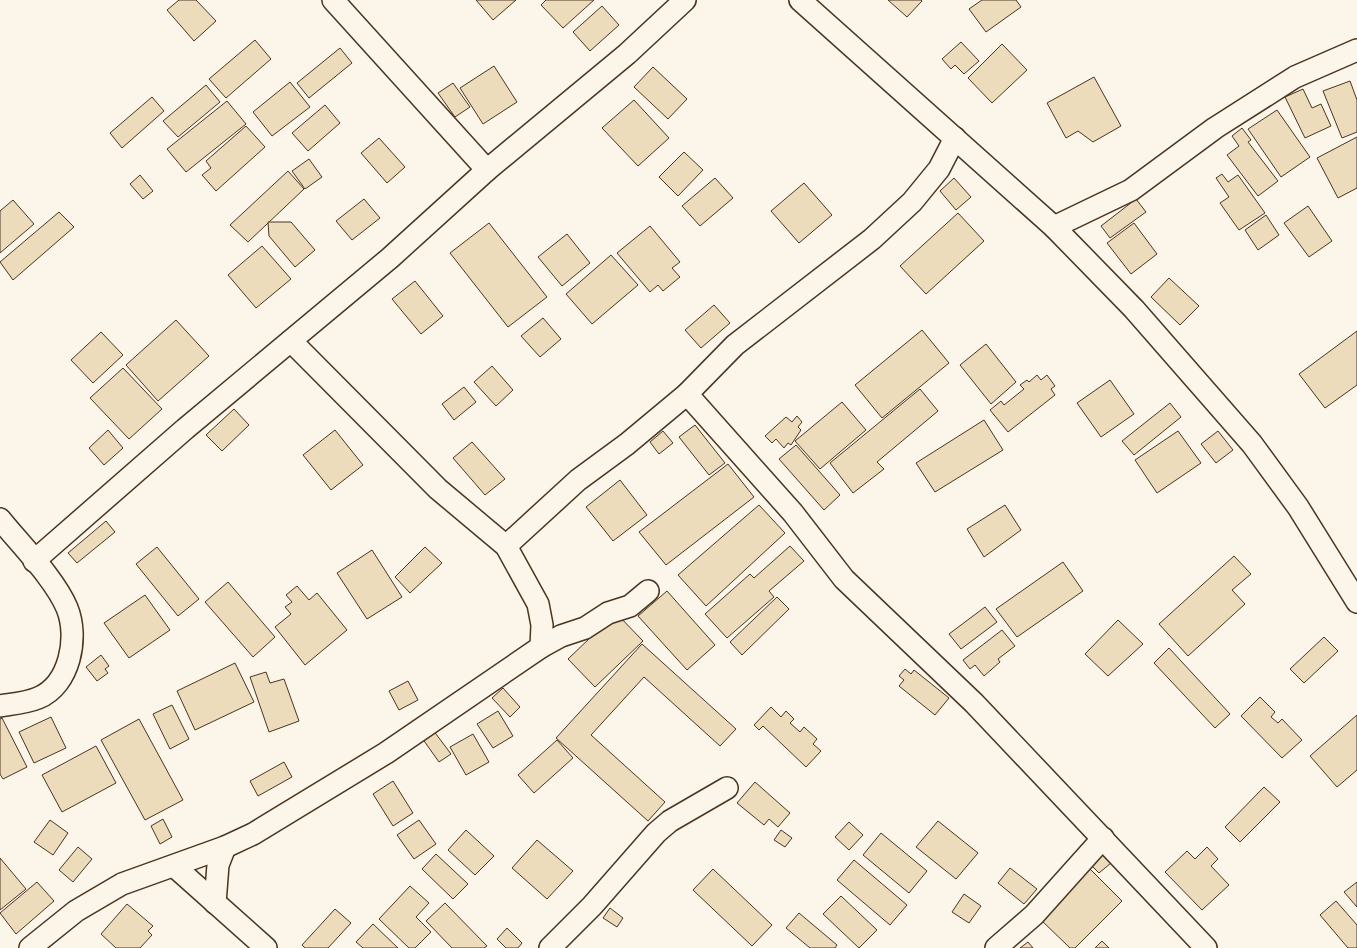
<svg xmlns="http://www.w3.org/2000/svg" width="1357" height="948" viewBox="0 0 1357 948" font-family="'Titillium Web',sans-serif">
  <rect width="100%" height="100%" fill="#fbf6e9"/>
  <g fill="#ecdcbc" stroke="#4a3520">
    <path d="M179,0H196L216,21L194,41L167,10Z"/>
    <path d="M476,0H516L493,20Z"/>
    <path d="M546,0H594L563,28L541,5Z"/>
    <path d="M888,0H921L922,1L907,17Z"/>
    <path d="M982,0H1016L1021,7L986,32L969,9Z"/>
    <path d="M602,6L619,25L590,51L573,32Z"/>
    <path d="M255,40L271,59L226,98L209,79Z"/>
    <path d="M961,42L979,61L964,74L955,65L951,69L942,59Z"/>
    <path d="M1002,44L1027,70L992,103L968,78Z"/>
    <path d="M340,48L352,63L309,98L297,83Z"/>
    <path d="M494,66L517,102L483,124L460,88Z"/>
    <path d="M653,67L687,99L668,119L634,87Z"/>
    <path d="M1094,77L1121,126L1093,142L1078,131L1066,138L1047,103Z"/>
    <path d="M1350,81L1357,100V132L1342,138L1323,91Z"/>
    <path d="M290,82L310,107L272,136L253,112Z"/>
    <path d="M453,83L470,107L455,117L438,93Z"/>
    <path d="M206,85L220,102L178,137L163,121Z"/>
    <path d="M1303,89L1312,108L1321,104L1331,126L1305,138L1285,97Z"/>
    <path d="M152,97L164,111L122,148L110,133Z"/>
    <path d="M634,100L669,138L638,166L602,128Z"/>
    <path d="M227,101L246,124L186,172L167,149Z"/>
    <path d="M325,105L340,123L308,151L292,133Z"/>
    <path d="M1277,110L1310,157L1281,177L1248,129Z"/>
    <path d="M246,126L265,147L216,191L202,175L211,168L206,161Z"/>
    <path d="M1242,128L1251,140L1248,142L1278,181L1258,196L1227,155L1239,146L1232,136Z"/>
    <path d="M1357,137V188L1338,198L1317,158Z"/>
    <path d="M379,138L405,167L387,183L361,153Z"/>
    <path d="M684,152L703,170L678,196L659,177Z"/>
    <path d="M309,159L322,177L305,189L292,171Z"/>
    <path d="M288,171L304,189L248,242L230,225Z"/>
    <path d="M1222,174L1228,182L1238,175L1265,213L1239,230L1220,203L1229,197L1216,178Z"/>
    <path d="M140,175L153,191L143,199L130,184Z"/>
    <path d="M715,178L733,198L700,226L682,206Z"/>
    <path d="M954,178L971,197L956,210L940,191Z"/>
    <path d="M804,183L832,215L799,243L771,211Z"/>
    <path d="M364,199L380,218L352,240L336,221Z"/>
    <path d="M1136,199L1146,212L1110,238L1101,226Z"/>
    <path d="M13,200L34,224L0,253V211Z"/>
    <path d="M1308,206L1332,241L1309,257L1284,223Z"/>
    <path d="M59,212L74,227L13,280L0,262Z"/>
    <path d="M958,213L984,241L926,294L900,266Z"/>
    <path d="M1266,215L1279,235L1258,250L1245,230Z"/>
    <path d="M268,222H291L315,250L295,267L269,236Z"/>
    <path d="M489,223L547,297L508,327L450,253Z"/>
    <path d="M1134,223L1157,254L1131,274L1107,243Z"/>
    <path d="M650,226L680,262L672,268L680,277L663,291L658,285L650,292L617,253Z"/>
    <path d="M567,234L590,263L562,286L538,257Z"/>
    <path d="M262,246L291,279L256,308L228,275Z"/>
    <path d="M611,255L638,285L592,324L566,294Z"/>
    <path d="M1169,278L1199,306L1180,325L1151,297Z"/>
    <path d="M415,281L443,316L421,334L392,299Z"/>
    <path d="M714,305L730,323L701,348L685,330Z"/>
    <path d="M543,318L561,339L540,357L521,336Z"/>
    <path d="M176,320L209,356L158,401L126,365Z"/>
    <path d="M922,330L949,363L882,418L855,385Z"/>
    <path d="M1357,331V385L1325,408L1299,374Z"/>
    <path d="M101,332L123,355L93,383L71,360Z"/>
    <path d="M986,344L1016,382L991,404L960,365Z"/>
    <path d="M492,366L513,390L496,406L474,382Z"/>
    <path d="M123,368L162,409L129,439L90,398Z"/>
    <path d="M1037,375L1041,380L1047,375L1055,386L1051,389L1055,395L1008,432L990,410L1001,401L1004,405L1024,389L1020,385L1027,380L1029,382Z"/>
    <path d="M1110,380L1134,414L1101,437L1077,403Z"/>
    <path d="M464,387L476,402L454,420L442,404Z"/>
    <path d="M920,389L938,411L877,462L884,469L853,493L830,463Z"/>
    <path d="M842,402L866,430L820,469L795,441Z"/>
    <path d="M1170,403L1181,417L1134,455L1122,441Z"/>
    <path d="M234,409L249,425L222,451L206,435Z"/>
    <path d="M797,416L802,422L798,427L801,430L791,445L788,443L784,448L776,439L772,443L765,436L786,417L792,422Z"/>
    <path d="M984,420L1003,450L935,492L916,463Z"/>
    <path d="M695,425L725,463L709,475L679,437Z"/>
    <path d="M108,430L123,448L104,465L89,448Z"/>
    <path d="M335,430L363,465L331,490L303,455Z"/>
    <path d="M663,431L673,443L659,454L650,442Z"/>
    <path d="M1178,431L1201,463L1157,493L1135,460Z"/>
    <path d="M1218,431L1233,450L1216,463L1201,444Z"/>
    <path d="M472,442L505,479L485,495L453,458Z"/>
    <path d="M796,445L840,495L824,510L779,459Z"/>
    <path d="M728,464L754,497L666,565L639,532Z"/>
    <path d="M620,480L647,515L613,541L586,507Z"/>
    <path d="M759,505L785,533L706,606L678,575Z"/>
    <path d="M1005,505L1021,530L984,557L967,529Z"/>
    <path d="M106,521L115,532L77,563L68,553Z"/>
    <path d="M790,546L804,561L769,591L774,597L727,638L705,614L750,574L754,578Z"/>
    <path d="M157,547L199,599L178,616L136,564Z"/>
    <path d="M425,547L442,563L410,593L395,577Z"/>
    <path d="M372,550L402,597L367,619L337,573Z"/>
    <path d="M1234,556L1251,574L1232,590L1245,604L1188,656L1159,624Z"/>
    <path d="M1063,562L1083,591L1017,637L996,609Z"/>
    <path d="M228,582L275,637L253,657L205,602Z"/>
    <path d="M297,586L309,600L317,593L347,630L305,665L275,627L291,614L285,607L292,602L286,595Z"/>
    <path d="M667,591L715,645L687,670L638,616Z"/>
    <path d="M145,595L170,630L129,658L104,623Z"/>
    <path d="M777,597L789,609L742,655L730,642Z"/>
    <path d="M985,607L997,622L961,649L949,634Z"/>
    <path d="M616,613L643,641L595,687L568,659Z"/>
    <path d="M1118,620L1143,644L1108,676L1085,654Z"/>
    <path d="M1002,630L1015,646L998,659L1000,662L984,676L975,665L970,669L963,660Z"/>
    <path d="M1324,637L1338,651L1304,683L1290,669Z"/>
    <path d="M642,644L736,729L720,746L644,677L591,735L665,802L648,821L556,738Z"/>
    <path d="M1169,648L1230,714L1215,728L1154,663Z"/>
    <path d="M101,655L109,666L105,669L108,673L97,681L86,667Z"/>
    <path d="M235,663L254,702L195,730L177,691Z"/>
    <path d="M905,669L911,674L914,670L949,698L935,715L899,686L904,680L899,676Z"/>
    <path d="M266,672L270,683L284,679L299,721L269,732L250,677Z"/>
    <path d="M408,681L418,700L399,710L389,691Z"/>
    <path d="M503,688L520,707L510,717L492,698Z"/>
    <path d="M1260,697L1275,712L1271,717L1278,723L1282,719L1302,740L1282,758L1241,716Z"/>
    <path d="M172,705L189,739L170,749L153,714Z"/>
    <path d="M771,707L781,717L786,711L794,719L790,723L800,732L804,727L817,739L813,744L821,751L806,767L763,726L759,730L754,725Z"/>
    <path d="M498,711L513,736L493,748L477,724Z"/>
    <path d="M1357,715V770L1337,787L1310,756Z"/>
    <path d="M51,717L66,748L34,763L19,732Z"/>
    <path d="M2,718L27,767L3,779L0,774V719Z"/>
    <path d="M139,719L183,800L145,820L101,740Z"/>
    <path d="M433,730L451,754L439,762L422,738Z"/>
    <path d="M473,734L489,762L466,775L450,747Z"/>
    <path d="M557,740L573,758L534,793L518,775Z"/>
    <path d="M96,746L116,783L62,812L42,775Z"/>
    <path d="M284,762L292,777L258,796L250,781Z"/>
    <path d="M393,781L413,813L393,826L373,794Z"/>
    <path d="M755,782L790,813L778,827L769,819L764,825L737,803Z"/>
    <path d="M1264,787L1280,802L1240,842L1225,827Z"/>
    <path d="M163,819L172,837L160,844L151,826Z"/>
    <path d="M50,820L68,833L53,855L34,842Z"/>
    <path d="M419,820L436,844L414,859L397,835Z"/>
    <path d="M938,821L978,853L956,879L916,847Z"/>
    <path d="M849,822L863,835L849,850L835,837Z"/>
    <path d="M466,830L494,856L475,875L448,850Z"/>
    <path d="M781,830L792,838L785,847L774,840Z"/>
    <path d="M881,833L927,871L909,893L863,855Z"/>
    <path d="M537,840L573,871L547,899L512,868Z"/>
    <path d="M78,847L92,859L73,882L59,870Z"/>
    <path d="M1207,847L1218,859L1211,866L1229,885L1202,910L1165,872L1187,851L1195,859Z"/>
    <path d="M1099,850L1111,863L1099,873L1087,861Z"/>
    <path d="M436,854L468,884L453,899L422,869Z"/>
    <path d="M0,858L26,889L0,910Z"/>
    <path d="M854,860L907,905L890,925L837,880Z"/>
    <path d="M1010,868L1037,889L1024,904L998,883Z"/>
    <path d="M1089,868L1122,901L1075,948H1070L1039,918Z"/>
    <path d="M713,869L772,925L752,946L693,890Z"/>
    <path d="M37,882L54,901L16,934L0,913Z"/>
    <path d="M1357,882V907L1344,892Z"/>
    <path d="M410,886L429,903L416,917L431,932L415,948H409L379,919Z"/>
    <path d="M964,894L981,906L969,923L952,912Z"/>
    <path d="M841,896L877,930L859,948L823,914Z"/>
    <path d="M1336,901L1357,925V948H1348L1320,915Z"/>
    <path d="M445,903L487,946L484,948H452L426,921Z"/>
    <path d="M127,904L153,926L148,931L152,935L140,948H116L101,934Z"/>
    <path d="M610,908L623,918L617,927L603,918Z"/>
    <path d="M335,909L351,923L328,948H305L302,945Z"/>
    <path d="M799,913L837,945L835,948H810L786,928Z"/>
    <path d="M373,924L398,948H363L356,942Z"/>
    <path d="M507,928L522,943L518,948H506L497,939Z"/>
    <path d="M1102,941L1109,948H1095Z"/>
    <path d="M1028,942L1033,948H1020Z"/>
  </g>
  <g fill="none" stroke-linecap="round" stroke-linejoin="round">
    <defs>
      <g id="street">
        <path d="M333,0L487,170"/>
        <path d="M800,0L1054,227L1134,309L1252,444L1298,507L1357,602"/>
        <path d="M1054,227L1131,190L1215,128L1295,77L1357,50"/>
        <path d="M687,394L793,513L844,579L974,703L1206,948"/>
        <path d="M0,519C20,544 55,579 67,608C79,637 70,685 38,698C26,703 12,704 0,706"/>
        <path d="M506,546L578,480L627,444L687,394L735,345L872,239L912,202L939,169L955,138"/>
        <path d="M34,561L185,429L390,258L487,170L627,54L685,0"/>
        <path d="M541,647L561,636L585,628L608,613L630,606L648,591"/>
        <path d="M174,866L266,948"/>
        <path d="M215,903L218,865L225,847"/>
        <path d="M30,948L76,911L122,884L225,847L253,834L386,753L541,647L542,625L538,604L506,546L438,489L291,341"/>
        <path d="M550,948L592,906L656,833L670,821L727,788"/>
        <path d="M996,948L1034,915L1103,838"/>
      </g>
    </defs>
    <use href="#street" stroke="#4a3520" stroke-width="24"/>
    <use href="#street" stroke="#fbf6e9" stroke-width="21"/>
  </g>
</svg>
